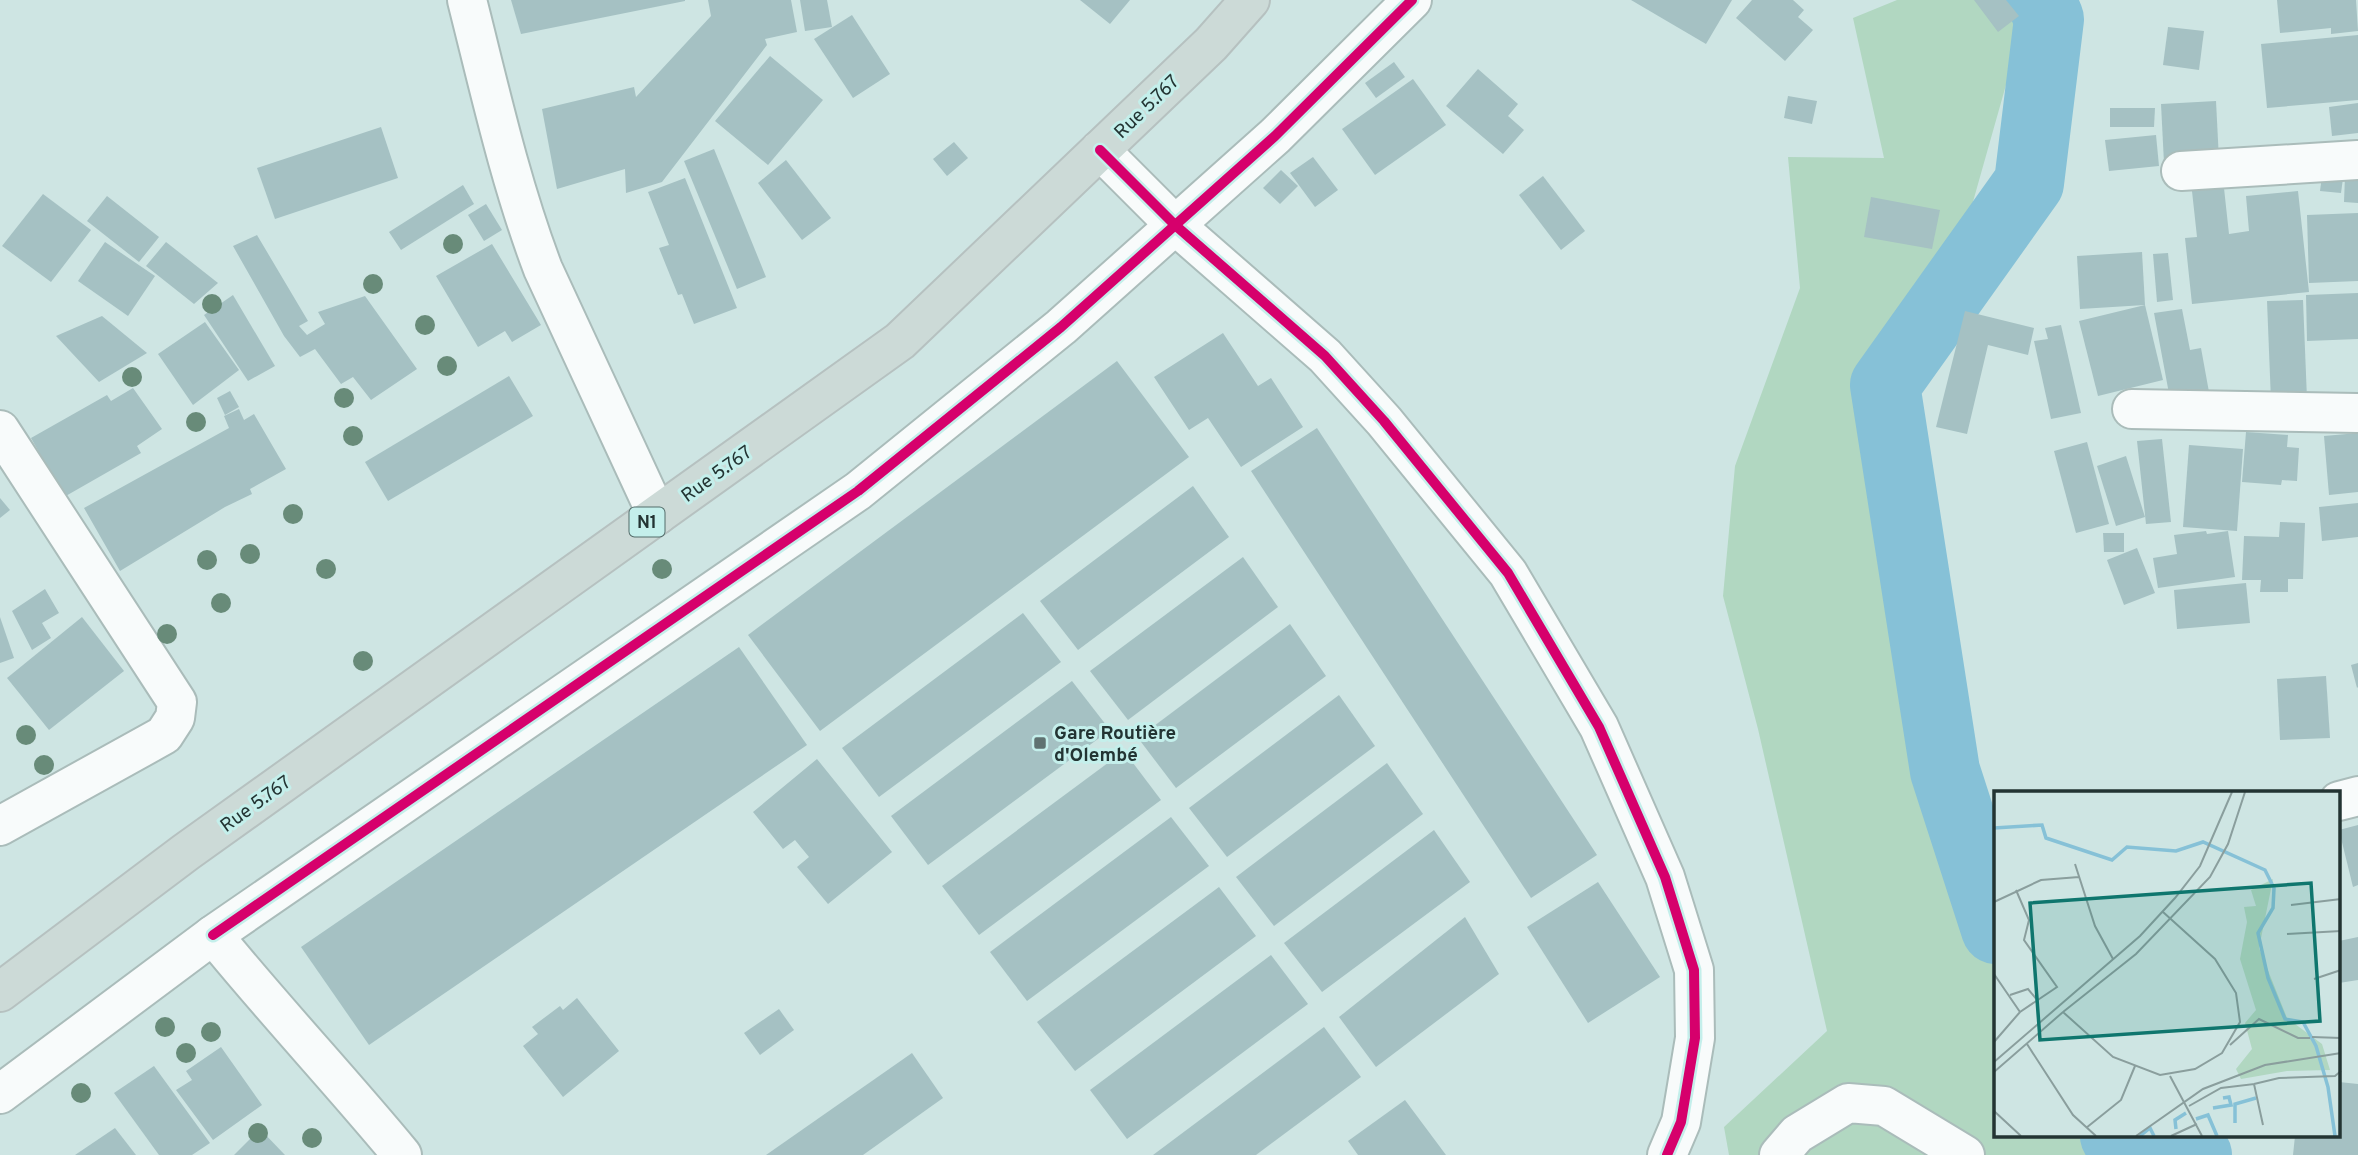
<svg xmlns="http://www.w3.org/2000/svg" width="2358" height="1155" viewBox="0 0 2358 1155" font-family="Overpass,sans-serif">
  <rect width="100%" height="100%" fill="#cee5e3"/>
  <path fill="#b1d7c1" d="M1897,0H2030L1887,506L1996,848V1136H2103L2125,1155H1729L1724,1127L1827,1031L1758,729L1723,596L1735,466L1800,288L1788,157L1884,158L1853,18Z"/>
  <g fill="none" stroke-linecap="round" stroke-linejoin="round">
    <g stroke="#86c1d7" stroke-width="70">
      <path d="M1996,929L1945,771L1885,385L2029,183L2049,19L2041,0"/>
      <path d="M2115,1136L2197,1155"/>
    </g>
  </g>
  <g fill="#a5c1c3">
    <path d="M511,0H685V1L521,34Z"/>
    <path d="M708,0H791L797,32L765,39L767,45L662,182L626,193L625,169L557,189L542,109L634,87L636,97L711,16Z"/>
    <path d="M800,0H827L832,27L805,31Z"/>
    <path d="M1080,0H1130L1110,24Z"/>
    <path d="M1631,0H1732L1706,44Z"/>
    <path d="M1752,0H1793L1804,10L1798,17L1813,30L1785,61L1736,18Z"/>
    <path d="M1974,0H2006L2019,16L1998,32Z"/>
    <path d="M2277,0H2356L2358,31L2331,34V28L2280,33Z"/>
    <path d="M852,15L890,74L853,98L814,39Z"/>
    <path d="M2168,27L2204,31L2199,70L2163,65Z"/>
    <path d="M2358,35V100L2267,108L2261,44Z"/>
    <path d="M770,56L823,100L768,165L715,121Z"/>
    <path d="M1394,62L1405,77L1376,98L1365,83Z"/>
    <path d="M1478,69L1518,104L1508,116L1524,130L1503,154L1446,106Z"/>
    <path d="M1413,79L1446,125L1375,175L1342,129Z"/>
    <path d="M1788,96L1817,101L1812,124L1784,118Z"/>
    <path d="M2216,101L2219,160L2164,163L2161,104Z"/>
    <path d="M2358,103V133L2332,136L2329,107Z"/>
    <path d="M2110,108H2155L2154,127H2110Z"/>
    <path d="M381,127L398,178L275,219L257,168Z"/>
    <path d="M2156,135L2159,166L2109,171L2105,140Z"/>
    <path d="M954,142L968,158L947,176L933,159Z"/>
    <path d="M714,149L766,277L737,289L684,161Z"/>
    <path d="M1313,157L1338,190L1315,207L1290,173Z"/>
    <path d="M786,160L831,218L802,240L758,183Z"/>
    <path d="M2323,168L2344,171L2341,193L2320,191Z"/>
    <path d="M1281,170L1298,186L1280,204L1263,188Z"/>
    <path d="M1543,176L1585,231L1561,250L1519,195Z"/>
    <path d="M2345,176L2358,177V203L2344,202Z"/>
    <path d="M685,178L737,308L694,324L682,294L678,295L659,248L669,245L648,192Z"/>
    <path d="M2223,179L2229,234L2249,231L2246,196L2298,191L2309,292L2192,304L2185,238L2197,237L2191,182Z"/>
    <path d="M463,185L474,204L401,250L389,232Z"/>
    <path d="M43,194L91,230L51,282L2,246Z"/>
    <path d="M107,196L159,237L139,262L87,221Z"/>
    <path d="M1871,197L1940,210L1932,249L1864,237Z"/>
    <path d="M486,204L502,230L484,241L468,215Z"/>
    <path d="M2358,213V281L2309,283L2307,215Z"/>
    <path d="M257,235L308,321L299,326L307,335L325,324L318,312L365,296L417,369L371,400L353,377L341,384L315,349L300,357L284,336L233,246Z"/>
    <path d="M105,242L155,276L128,316L78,281Z"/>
    <path d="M166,242L218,283L194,304L146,266Z"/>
    <path d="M492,244L541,325L512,342L505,331L478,347L436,276Z"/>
    <path d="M2142,252L2145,305L2080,309L2077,256Z"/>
    <path d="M2168,253L2173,300L2157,302L2153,254Z"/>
    <path d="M2358,293V339L2307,341L2306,295Z"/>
    <path d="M233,295L275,366L248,381L204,315Z"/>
    <path d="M2303,300L2307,399L2271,401L2267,301Z"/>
    <path d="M2145,305L2163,380L2098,396L2079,321Z"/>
    <path d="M2182,309L2190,350L2201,348L2209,392L2170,399L2154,313Z"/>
    <path d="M1965,311L2034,328L2028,355L1988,345L1967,434L1936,427Z"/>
    <path d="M102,316L147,353L99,382L56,336Z"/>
    <path d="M205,322L239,370L193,405L158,354Z"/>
    <path d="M2061,325L2081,413L2051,419L2034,341L2048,339L2045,328Z"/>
    <path d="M1223,333L1258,386L1271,378L1303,427L1241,467L1208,418L1189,430L1154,377Z"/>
    <path d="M1117,361L1189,457L820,731L748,635Z"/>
    <path d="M509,376L533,416L388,501L365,462Z"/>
    <path d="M133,388L162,429L137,446L141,453L64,497L31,438L107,395L111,401Z"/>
    <path d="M230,391L239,407L225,415L217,398Z"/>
    <path d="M239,409L244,420L254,414L286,469L250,489L252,494L225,507L120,571L84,508L229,428L224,416Z"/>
    <path d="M1317,428L1597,855L1531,898L1251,471Z"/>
    <path d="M2246,432L2288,435L2287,447L2299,448L2297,481L2282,480L2281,485L2242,482Z"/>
    <path d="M2358,433V492L2329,495L2324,436Z"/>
    <path d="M2162,439L2171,522L2146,524L2137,441Z"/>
    <path d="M2087,442L2109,524L2076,533L2054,451Z"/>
    <path d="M2189,445L2243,449L2237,531L2183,527Z"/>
    <path d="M2126,456L2145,517L2116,526L2097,466Z"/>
    <path d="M1193,486L1229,537L1078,650L1040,601Z"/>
    <path d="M0,498L10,510L0,518Z"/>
    <path d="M2358,503V537L2322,541L2319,507Z"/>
    <path d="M2280,522L2305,523L2303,579H2288V592H2260L2261,580H2242L2244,536L2279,537Z"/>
    <path d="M2206,531L2207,534L2228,531L2235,577L2158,588L2153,558L2177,554L2174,535Z"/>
    <path d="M2103,533H2124V552H2104Z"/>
    <path d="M2137,548L2155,593L2124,605L2107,560Z"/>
    <path d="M1243,557L1278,607L1128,720L1090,671Z"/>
    <path d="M2246,583L2250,623L2177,629L2174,590Z"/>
    <path d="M45,589L59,613L42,623L51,638L32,650L12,611Z"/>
    <path d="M1023,613L1061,662L879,797L842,748Z"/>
    <path d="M0,617L14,658L0,663Z"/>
    <path d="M82,617L124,671L49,730L7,678Z"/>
    <path d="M1290,624L1326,676L1176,788L1138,738Z"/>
    <path d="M739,647L807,745L369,1045L301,947Z"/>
    <path d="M2358,663V687L2357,688L2351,665Z"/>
    <path d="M2326,676L2330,738L2280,740L2277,679Z"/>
    <path d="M1072,681L1110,730L928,865L891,816Z"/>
    <path d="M1339,695L1375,746L1227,857L1189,808Z"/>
    <path d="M1124,751L1161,800L979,935L942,886Z"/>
    <path d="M817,759L892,852L828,904L797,867L809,857L795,840L783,849L753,812Z"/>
    <path d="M1387,763L1423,814L1274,926L1236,877Z"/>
    <path d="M1171,817L1209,866L1027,1001L990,952Z"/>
    <path d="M2358,825V885L2353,887L2339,830Z"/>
    <path d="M1434,830L1470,882L1322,992L1284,943Z"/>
    <path d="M1598,882L1660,977L1588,1023L1527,927Z"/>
    <path d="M1219,887L1256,936L1075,1071L1037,1022Z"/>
    <path d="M1465,917L1499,974L1376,1067L1339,1017Z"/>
    <path d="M2358,937V980L2339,983V941Z"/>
    <path d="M1271,955L1308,1004L1127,1139L1090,1090Z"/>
    <path d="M577,998L619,1051L563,1097L523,1046L538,1034L532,1027L560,1006L563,1010Z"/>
    <path d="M779,1009L794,1030L760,1055L744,1033Z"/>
    <path d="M1324,1027L1361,1077L1256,1155H1153Z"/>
    <path d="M221,1047L262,1105L213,1140L176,1090L192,1080L186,1071Z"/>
    <path d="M912,1053L943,1098L863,1155H766Z"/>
    <path d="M154,1066L210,1143L192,1155H159L114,1093Z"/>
    <path d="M2339,1082L2358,1084V1155H2293L2295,1136H2339Z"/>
    <path d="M1405,1100L1446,1155H1358L1348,1141Z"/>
    <path d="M115,1128L136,1155H75Z"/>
    <path d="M260,1129L285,1155H234Z"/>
  </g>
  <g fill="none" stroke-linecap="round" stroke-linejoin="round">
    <defs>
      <g id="minor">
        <path d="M467,0C490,91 510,182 543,269L657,515"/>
        <path d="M1100,150L1175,225L1325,356L1384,421L1508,573L1599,727L1665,877L1694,970L1695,1038L1681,1122L1667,1155"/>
        <path d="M2181,171L2358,160"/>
        <path d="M2132,409L2358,413"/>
        <path d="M0,430L177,702L175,718L164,735L0,826"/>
        <path d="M2339,801L2358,796"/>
        <path d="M213,935L858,491L1061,327L1275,136L1412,0"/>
        <path d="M0,1094L213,935C274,1010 340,1080 402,1155"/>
        <path d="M1779,1155L1797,1134L1848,1103L1884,1106L1965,1155"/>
      </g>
      <path id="trunk" d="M0,992L186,852L900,341L1211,44L1250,0"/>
    </defs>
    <use href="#minor" stroke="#aabcba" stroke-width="42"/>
    <use href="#trunk" stroke="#b6c1c0" stroke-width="42"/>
    <use href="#minor" stroke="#f8fbfb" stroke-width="38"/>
    <use href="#trunk" stroke="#ccdad7" stroke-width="38"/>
    <defs>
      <g id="cycleway">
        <path d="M1100,150L1175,225L1325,356L1384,421L1508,573L1599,727L1665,877L1694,970L1695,1038L1681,1122L1667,1155"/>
        <path d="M213,935L858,491L1061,327L1275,136L1412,0"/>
      </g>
    </defs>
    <use href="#cycleway" stroke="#c4efeb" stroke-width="15"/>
    <use href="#cycleway" stroke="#d6006c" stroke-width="10"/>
  </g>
  <g fill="#688b79">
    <circle cx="453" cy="244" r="10"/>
    <circle cx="373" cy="284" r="10"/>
    <circle cx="212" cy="304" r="10"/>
    <circle cx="425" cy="325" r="10"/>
    <circle cx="447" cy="366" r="10"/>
    <circle cx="132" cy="377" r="10"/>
    <circle cx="344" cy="398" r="10"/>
    <circle cx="196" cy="422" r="10"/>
    <circle cx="353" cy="436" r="10"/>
    <circle cx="293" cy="514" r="10"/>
    <circle cx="250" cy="554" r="10"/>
    <circle cx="207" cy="560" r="10"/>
    <circle cx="326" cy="569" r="10"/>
    <circle cx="662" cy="569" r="10"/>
    <circle cx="221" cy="603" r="10"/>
    <circle cx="167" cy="634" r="10"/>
    <circle cx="363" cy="661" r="10"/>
    <circle cx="26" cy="735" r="10"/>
    <circle cx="44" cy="765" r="10"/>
    <circle cx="165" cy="1027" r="10"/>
    <circle cx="211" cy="1032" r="10"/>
    <circle cx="186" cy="1053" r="10"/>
    <circle cx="81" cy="1093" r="10"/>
    <circle cx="258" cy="1133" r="10"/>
    <circle cx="312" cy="1138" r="10"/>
  </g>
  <rect fill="#5f7271" stroke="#c4efeb" stroke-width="2.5" x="1033" y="736" width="14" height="14" rx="3.5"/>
  <g text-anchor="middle" stroke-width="6" stroke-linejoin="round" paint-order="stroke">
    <rect fill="#c4efeb" stroke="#536c6a" stroke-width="2" x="629.5" y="507.5" width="35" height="29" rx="5"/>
    <g font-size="18" font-weight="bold" fill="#233433">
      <text x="647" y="528">N1</text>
    </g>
    <g font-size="19" fill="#233433" stroke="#c4efeb">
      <text transform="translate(1146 106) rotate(-44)" y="7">Rue 5.767</text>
      <text transform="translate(716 473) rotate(-36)" y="7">Rue 5.767</text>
      <text transform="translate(255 803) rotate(-36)" y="7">Rue 5.767</text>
    </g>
    <g font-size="19" font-weight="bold" fill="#233433" stroke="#c4efeb" text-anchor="start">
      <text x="1054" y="739">Gare Routière<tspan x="1054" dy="22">d'Olembé</tspan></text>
    </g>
  </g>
  <g transform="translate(1994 791)">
    <rect width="346" height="346" fill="#cee5e3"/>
    <path d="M279,88L265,157L293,227L328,253L336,279L293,280L247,288L242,278L258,258L251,232L262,219L246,168L253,131L250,116L262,115L257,99Z" fill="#b1d7c1"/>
    <path fill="none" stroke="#86c1d7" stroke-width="3.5" d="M0,37L48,34L52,47L118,69L133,56L182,60L209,51L271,79L280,97L279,117L264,142L274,187L291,228L309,231L322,255L334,296L341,345M219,317L237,314L235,306L229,307M202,328L214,324L223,345M241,332V313L262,307M182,338L181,329L192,322M146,345L156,337L160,345"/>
    <path fill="none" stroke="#8a9e9d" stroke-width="2" d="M81,73L101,135L119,168M0,111L47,89L85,86M297,114L347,108M293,143L347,140M0,183L26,221M320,188L347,179M16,204L34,198L44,210M69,221L142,163L216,86L234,53L251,1M318,246L347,247M0,251L26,221L63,196L30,149L35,129L22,99M33,253L79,324L102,345M236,254L265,228L304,247H316M0,271L146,145L181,107L206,75L238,1M0,281L69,221L119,266L166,284L201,278L228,262L246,231L242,202L221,168L169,121M176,285L208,345M260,293L285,287L341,285L347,280M195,315L227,297L260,293L269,334M0,320L27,345M92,337L127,309L141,275M142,345L209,298L271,274L347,262M177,345L203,333"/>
    <path fill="#0f766e" fill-opacity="0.15" stroke="#0f766e" stroke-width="3.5" d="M317,92L326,230L46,249L36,112Z"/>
    <rect width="346" height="346" fill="none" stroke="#233433" stroke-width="3.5"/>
  </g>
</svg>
